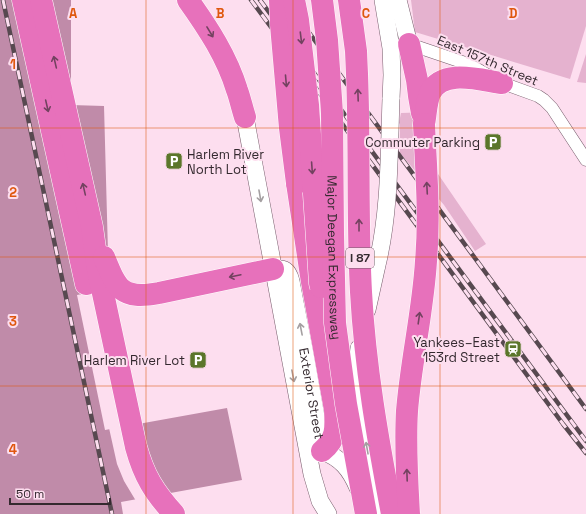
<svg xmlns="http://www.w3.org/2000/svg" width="586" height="514" viewBox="0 0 586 514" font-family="'Space Grotesk',sans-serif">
  <rect width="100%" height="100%" fill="#fddeef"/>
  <g fill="#e5b2cf">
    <path d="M411,0H586V26L570,79L415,32Z"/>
    <path d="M586,54V83L577,82Z"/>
    <path d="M433,112L436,171L486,244L475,251L444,205L400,153V124L399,123L401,113Z"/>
  </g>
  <path fill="#c08ba9" d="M0,0H71V105L104,106L109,289L77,295L105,430L227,408L242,480L121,502L123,514H0Z"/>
  <path fill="#fddeef" d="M140,422L155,476L171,495L136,501L124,481L117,464L109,428Z"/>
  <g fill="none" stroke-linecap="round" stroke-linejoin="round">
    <defs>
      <path id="street" d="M409,44L468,64L502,83L538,96L544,100L552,108L586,160"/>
      <g id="secondary">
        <path d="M383,0L391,48L392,75L391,99"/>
        <path d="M398,0L409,44"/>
        <path d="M245,117L312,474L320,501L328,514"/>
        <path id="s1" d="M273,269C285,268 288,270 291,281L305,354L322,451"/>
        <path d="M367,310L377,265"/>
        <path d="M359,348C354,381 360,412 366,444C370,467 374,491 378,514"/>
        <path d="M322,451C341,458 350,469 358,488"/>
      </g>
      <g id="highway">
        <path d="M23,0L86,284"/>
        <path d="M41,0L92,227L98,270L136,447C144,476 154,492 174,514"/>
        <path d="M188,0C208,28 227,57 237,90C240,98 242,108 245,117"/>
        <path d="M409,44L417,80L419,96L422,113"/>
        <path d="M424,124C426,114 426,103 430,93C442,68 480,80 502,83"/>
        <path d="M297,183L312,282L335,410C336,428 337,439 322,451"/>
        <path d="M104,257C117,289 121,300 159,293L273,269"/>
      </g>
    </defs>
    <use href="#street" stroke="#775d6c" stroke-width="13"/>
    <use href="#secondary" stroke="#775d6c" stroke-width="18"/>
    <use href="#highway" stroke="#fff" stroke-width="23"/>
    <use href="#street" stroke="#fff" stroke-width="12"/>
    <use href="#secondary" stroke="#fff" stroke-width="17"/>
    <use href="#highway" stroke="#e771bb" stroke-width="22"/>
    <defs>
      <g id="rail">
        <path d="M3,0L112,514"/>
        <path d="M251,0L563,424L586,453"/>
        <path d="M260,0L586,441"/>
        <path d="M285,0L586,409"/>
      </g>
    </defs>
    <use href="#rail" stroke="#574950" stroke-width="4.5"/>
    <use href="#rail" stroke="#fddeef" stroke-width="3" stroke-dasharray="9" stroke-linecap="butt"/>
    <defs>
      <path id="secondary-bridge" d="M377,265C390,211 389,154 391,99"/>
      <g id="highway-bridge">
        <path d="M280,0L281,25L290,128L297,183"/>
        <path d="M294,0L298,20L308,105L320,283L321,287"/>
        <path id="s2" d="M322,0L327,40L332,113L333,234L335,323L346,404L366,514"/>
        <path d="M349,0L356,51L357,74C360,147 357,220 361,292C365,367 378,440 392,514"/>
        <path d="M409,514C407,480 405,445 407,411C411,361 423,311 426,261C430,215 426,170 424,124"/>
      </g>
    </defs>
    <use href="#secondary-bridge" stroke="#775d6c" stroke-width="18" stroke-linecap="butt"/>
    <use href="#highway-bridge" stroke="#fff" stroke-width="23" stroke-linecap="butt"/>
    <use href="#secondary-bridge" stroke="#fff" stroke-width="17"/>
    <use href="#highway-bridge" stroke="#e771bb" stroke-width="22"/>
  </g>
  <defs><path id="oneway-shaft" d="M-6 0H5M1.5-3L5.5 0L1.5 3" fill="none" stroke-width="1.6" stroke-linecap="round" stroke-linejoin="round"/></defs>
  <g stroke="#734260">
    <use href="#oneway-shaft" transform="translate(210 32) rotate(59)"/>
    <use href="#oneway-shaft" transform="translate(301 38) rotate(83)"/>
    <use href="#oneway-shaft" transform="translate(55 62) rotate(-103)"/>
    <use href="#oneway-shaft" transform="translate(286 81) rotate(85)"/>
    <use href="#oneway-shaft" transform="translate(358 95) rotate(-92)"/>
    <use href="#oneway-shaft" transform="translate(47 106) rotate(77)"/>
    <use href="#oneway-shaft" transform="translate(312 168) rotate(86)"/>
    <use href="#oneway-shaft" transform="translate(427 188) rotate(-93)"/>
    <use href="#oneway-shaft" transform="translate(84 189) rotate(-103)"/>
    <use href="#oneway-shaft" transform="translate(359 225) rotate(-90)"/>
    <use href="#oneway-shaft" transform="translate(235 276) rotate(168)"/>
    <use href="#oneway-shaft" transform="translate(419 318) rotate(-82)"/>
    <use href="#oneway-shaft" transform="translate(407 475) rotate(-92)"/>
  </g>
  <g stroke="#a49fa1">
    <use href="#oneway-shaft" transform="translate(260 196) rotate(80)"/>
    <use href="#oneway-shaft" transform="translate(301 329) rotate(-101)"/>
    <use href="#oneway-shaft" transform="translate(293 376) rotate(79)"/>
    <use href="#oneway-shaft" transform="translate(367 448) rotate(-100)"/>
  </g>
  <path fill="none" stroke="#df570e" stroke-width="1" stroke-opacity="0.55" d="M146,0V514M293,0V514M440,0V514M0,128H586M0,257H586M0,386H586"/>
  <defs>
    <symbol id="parking-square" viewBox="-11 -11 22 22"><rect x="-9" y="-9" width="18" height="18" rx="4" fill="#5b762a" stroke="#fddeef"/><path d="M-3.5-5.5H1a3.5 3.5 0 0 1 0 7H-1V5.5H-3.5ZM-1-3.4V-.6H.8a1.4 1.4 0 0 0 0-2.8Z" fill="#fff"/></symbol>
    <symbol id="station-square" viewBox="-11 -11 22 22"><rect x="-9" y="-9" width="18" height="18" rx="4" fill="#5b762a" stroke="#fddeef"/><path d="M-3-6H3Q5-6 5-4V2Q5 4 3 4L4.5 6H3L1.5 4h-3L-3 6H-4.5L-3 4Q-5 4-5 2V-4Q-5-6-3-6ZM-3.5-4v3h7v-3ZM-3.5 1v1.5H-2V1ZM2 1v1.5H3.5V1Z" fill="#fff"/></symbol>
  </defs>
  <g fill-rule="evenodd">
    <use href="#parking-square" x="483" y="132" width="20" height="20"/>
    <use href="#parking-square" x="164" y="151" width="20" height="20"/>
    <use href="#station-square" x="503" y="339" width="20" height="20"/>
    <use href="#parking-square" x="188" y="350" width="20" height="20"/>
  </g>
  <g text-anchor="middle" stroke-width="4" stroke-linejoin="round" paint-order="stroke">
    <rect fill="#fddeef" stroke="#705f69" stroke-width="1" x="346" y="248" width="28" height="20" rx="3"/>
    <g font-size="12" font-weight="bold" fill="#34292f">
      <text x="360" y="262">I 87</text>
    </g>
    <g font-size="13" fill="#34292f" stroke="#fddeef">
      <text transform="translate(488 60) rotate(23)" y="5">East 157th Street</text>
      <text dy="5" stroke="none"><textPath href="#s2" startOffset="258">Major Deegan Expressway</textPath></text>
      <text dy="5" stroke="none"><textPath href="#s1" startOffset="139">Exterior Street</textPath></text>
    </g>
    <g font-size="13" fill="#34292f" stroke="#fddeef" text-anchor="end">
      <text x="480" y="147">Commuter Parking</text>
      <text x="187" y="159" text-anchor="start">Harlem River<tspan x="187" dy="15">North Lot</tspan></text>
      <text x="500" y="347">Yankees–East<tspan x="500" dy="15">153rd Street</tspan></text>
      <text x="185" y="365">Harlem River Lot</text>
    </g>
  </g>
  <g font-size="13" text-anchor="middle" font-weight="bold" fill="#df570e" stroke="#fddeef" stroke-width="4" stroke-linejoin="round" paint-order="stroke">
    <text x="73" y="18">A</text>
    <text x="220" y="18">B</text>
    <text x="366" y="18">C</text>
    <text x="513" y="18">D</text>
    <text x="13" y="69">1</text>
    <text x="13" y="197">2</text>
    <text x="13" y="326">3</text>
    <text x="13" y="454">4</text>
  </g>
  <path d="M10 498v6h100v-6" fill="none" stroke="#34292f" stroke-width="2"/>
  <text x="16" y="498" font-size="12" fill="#34292f" stroke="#fddeef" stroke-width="3" paint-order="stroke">50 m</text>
</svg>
